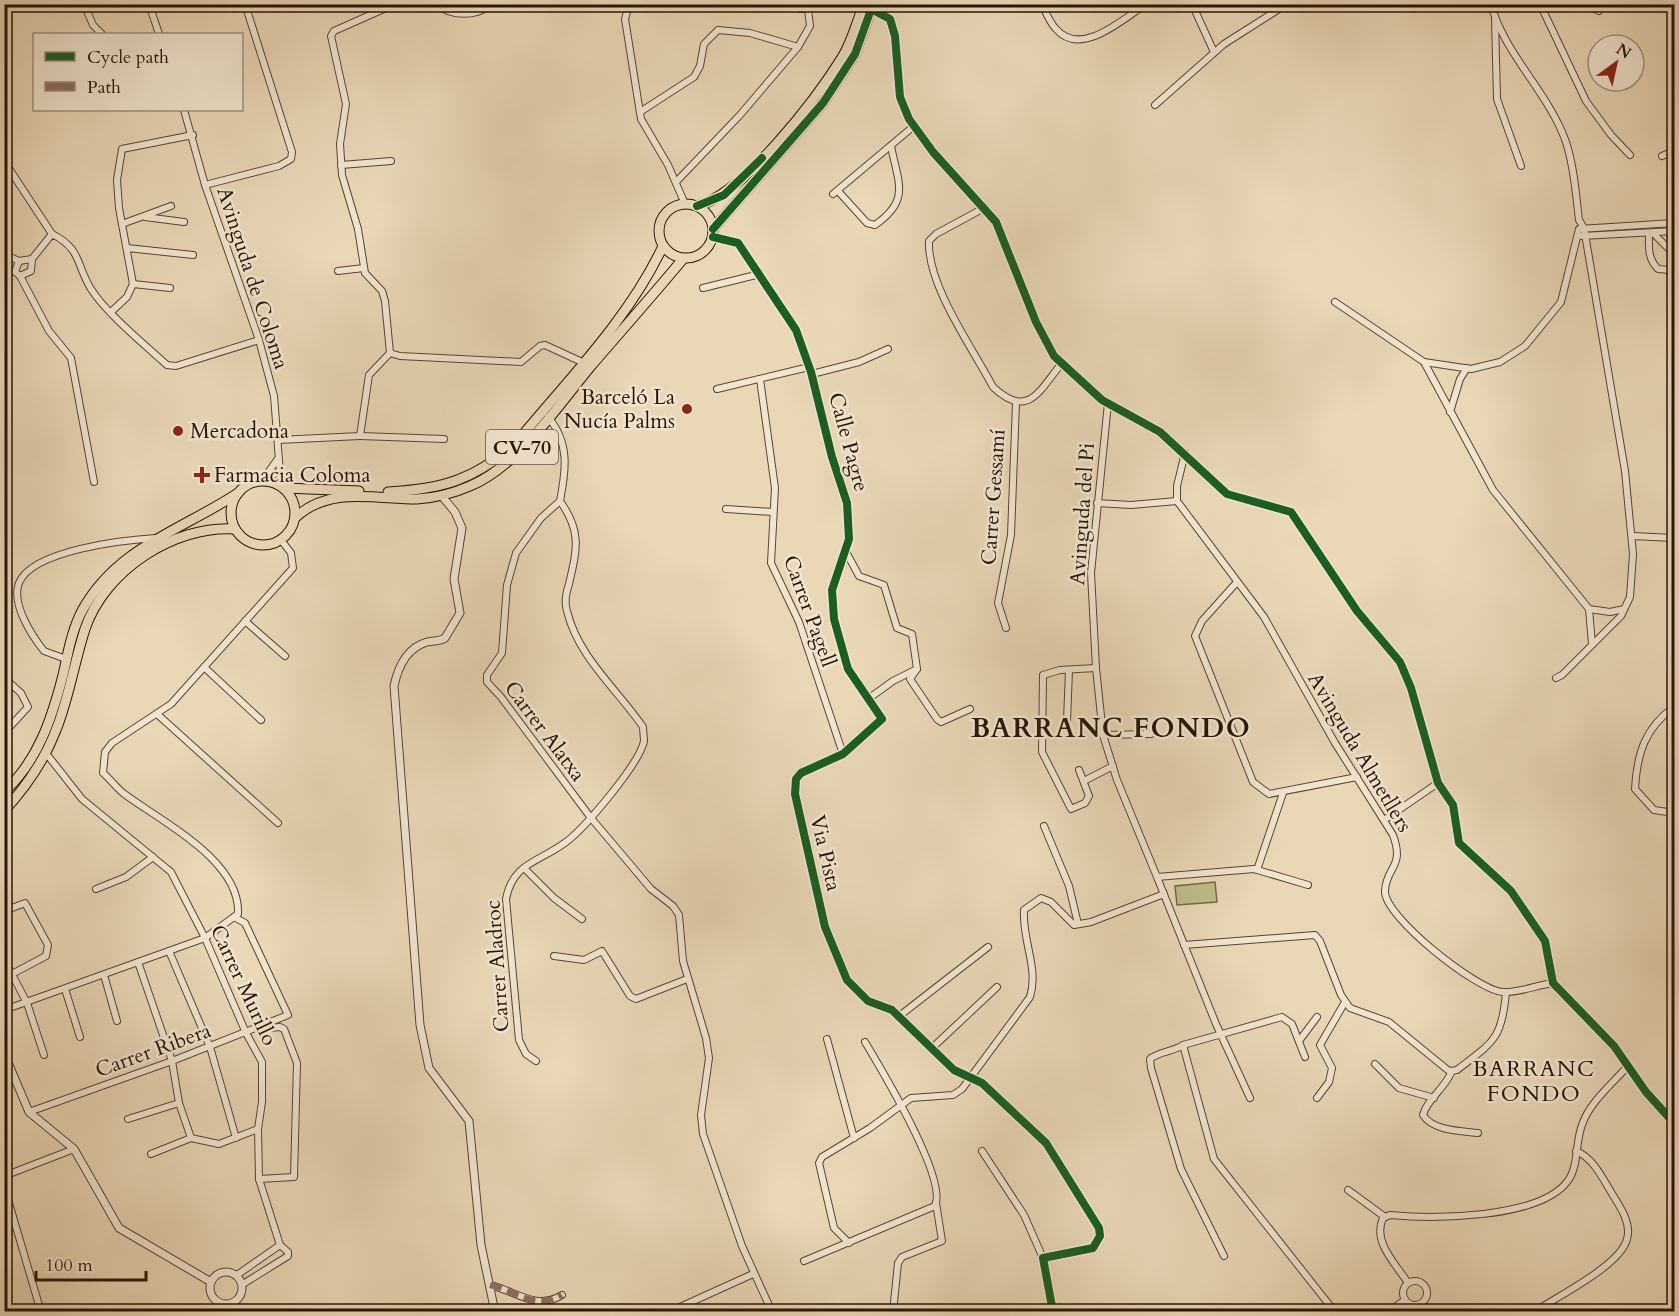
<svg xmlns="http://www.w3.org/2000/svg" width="1679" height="1316" viewBox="0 0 1679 1316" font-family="Cardo,serif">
  <rect width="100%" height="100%" fill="#e9d7b6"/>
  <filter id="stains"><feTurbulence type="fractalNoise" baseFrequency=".00333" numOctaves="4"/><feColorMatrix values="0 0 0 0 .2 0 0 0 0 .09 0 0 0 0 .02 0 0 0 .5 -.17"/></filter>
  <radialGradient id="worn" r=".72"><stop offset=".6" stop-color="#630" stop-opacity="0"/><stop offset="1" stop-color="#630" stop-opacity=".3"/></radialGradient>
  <path fill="#bfbc88" stroke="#736847" stroke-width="1.5" d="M1215,882L1217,902L1177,905L1175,886Z"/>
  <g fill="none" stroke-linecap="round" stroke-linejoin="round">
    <defs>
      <g id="minor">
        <path d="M84,4L93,25L102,34"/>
        <path d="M149,4L159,34"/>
        <path d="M437,4C451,17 477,17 491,4"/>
        <path d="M629,4L625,19L641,119L668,165L685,204"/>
        <path d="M1042,4C1046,13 1050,23 1056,29C1081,58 1123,19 1146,4"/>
        <path d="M1192,4L1214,52"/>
        <path d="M1491,4C1504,54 1549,93 1566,142C1574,166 1576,195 1579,220L1584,228L1625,471L1633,554L1630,597L1621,616L1562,675L1556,678"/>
        <path d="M1540,4L1586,101L1611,135L1630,155"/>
        <path d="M1585,4L1599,11"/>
        <path d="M871,9L890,19L895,36L900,97L909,119L933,152L996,222L1036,322L1054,356L1102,400L1160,432L1227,494L1291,512L1357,611L1400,662L1411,688L1438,783L1453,805L1459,843L1511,891L1545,941L1553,983L1614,1046L1646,1092L1674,1123"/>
        <path d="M1495,19L1497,99L1521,166"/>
        <path d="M1155,105L1224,44L1287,4"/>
        <path d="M184,110L205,185L259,340L274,396L281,486"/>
        <path d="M640,112L694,77L700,66L704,44L718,30L750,33L798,47"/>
        <path d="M1662,156L1674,151"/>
        <path d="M4,161L52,234"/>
        <path d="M341,165L391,161"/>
        <path d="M676,182L740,115L798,47L810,26L808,9H800"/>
        <path d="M205,185L279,166L291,159L292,152L245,4"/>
        <path d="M838,191L867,223L875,225C911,200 898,183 891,146"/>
        <path d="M833,194L914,126"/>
        <path d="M984,208L936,234L929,241C927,285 972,347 993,387C1028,420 1039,391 1062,363"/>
        <path d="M145,217L184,222"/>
        <path d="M122,224L171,206"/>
        <path d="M1649,233C1649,246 1647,258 1658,269L1670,270L1674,277"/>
        <path d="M1653,233L1674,254"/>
        <path d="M1582,236L1674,231"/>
        <path d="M713,237L738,243L796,330L811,372L832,457L847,503L849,539L832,590L834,619L848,669L882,719L843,754L801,773L796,779L795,794L825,927L847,980L868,1001L892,1010L954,1070L982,1083L1046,1143L1099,1228L1100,1236L1093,1248L1043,1258L1053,1312"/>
        <path d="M127,248L193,255"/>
        <path d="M4,254L19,261"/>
        <path d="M32,259L19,261L15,272L20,276L49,331L71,358L94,482"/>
        <path d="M338,271L364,268"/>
        <path d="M20,276L31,271L32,259L52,234C82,249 76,265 91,289C106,313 145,345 167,365L176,366L259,340"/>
        <path d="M133,284L170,288"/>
        <path d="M703,288L760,274"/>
        <path d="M1335,302L1424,362L1493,490L1589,609L1610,612L1624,609"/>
        <path d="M111,312L127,297L133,284L119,208L117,180L122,149L193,135"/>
        <path d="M390,353L385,301L382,291L365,273L358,229L342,175L340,144L346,104L331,36L334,31L395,4"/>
        <path d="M390,353L400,356L521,362L540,346L545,345L582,362"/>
        <path d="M1424,362L1471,369L1500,362L1525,346L1561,302L1579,229L1674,223"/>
        <path d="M812,374L859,362L888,349"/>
        <path d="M760,379L775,488L771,563L799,622L843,754"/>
        <path d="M717,389L809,367"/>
        <path d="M1108,403L1091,573L1096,668L1103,735L1117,780L1157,877"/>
        <path d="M1450,412L1460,379L1467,368"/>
        <path d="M360,436L444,439"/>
        <path d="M278,440L360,436L369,375L390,353"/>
        <path d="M1185,453L1177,486V501L1264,617L1335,743L1393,835C1405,868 1386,866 1385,891C1384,917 1478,991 1503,992C1519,993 1537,985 1553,983"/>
        <path d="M262,481L277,460"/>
        <path d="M560,501L541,518L516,553L507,585L502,653L487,675V682L501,697L591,818L651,889L673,906L679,915L683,961L706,1038L709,1058L701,1115L703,1134L742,1246L772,1312"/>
        <path d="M1097,503L1131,505L1177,501"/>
        <path d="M726,509L773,512"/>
        <path d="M1632,536L1674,538"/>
        <path d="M845,550L859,576L884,585L897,628L912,634L917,669L910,679L937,719L941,722L970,709"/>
        <path d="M1237,582L1202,621L1195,636L1253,782L1269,794L1357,777"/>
        <path d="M1589,609L1592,644"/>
        <path d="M245,621L285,656"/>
        <path d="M1006,628L998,603L1011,535L1016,403"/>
        <path d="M66,659L44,651C32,636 11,604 19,583C32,550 124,540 156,538"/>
        <path d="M204,667L261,720"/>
        <path d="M4,678L21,693L28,707L4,733"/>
        <path d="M868,699L893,681L917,669"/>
        <path d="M1674,707C1645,728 1637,753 1635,789L1654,810L1674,813"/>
        <path d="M157,714L278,823"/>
        <path d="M1067,721L1069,670"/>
        <path d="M1103,735L1151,734"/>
        <path d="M45,752L82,799L171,872L205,938L246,1033L262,1062V1102L258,1129L259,1179L280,1245"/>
        <path d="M1079,770L1089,796L1085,803L1071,809L1042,752L1043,675L1060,670L1096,668"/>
        <path d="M1084,781L1113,766"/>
        <path d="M1384,820L1438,783"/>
        <path d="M1044,826L1069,886L1078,924"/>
        <path d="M524,868L554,898L582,919"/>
        <path d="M1257,870L1283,793"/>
        <path d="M96,889L126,877L153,857"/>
        <path d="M4,911L25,903L48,945L46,956L12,974"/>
        <path d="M1184,945L1315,935L1320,941L1341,995L1350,1008L1389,1022L1449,1071L1457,1070C1493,1042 1502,1040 1506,992"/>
        <path d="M169,951L210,1047L236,1138"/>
        <path d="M554,956L584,960L602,951L630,996L636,999L687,979"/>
        <path d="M4,959L27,1003L44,1055"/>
        <path d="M138,962L172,1061L179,1103L191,1138L219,1144L258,1129"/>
        <path d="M104,975L117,1021"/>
        <path d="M65,989L80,1037"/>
        <path d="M4,1010L205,938L238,914C241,860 160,821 123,793C116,787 110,779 103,773L105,752L112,743L171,704L293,568L291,553L281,540"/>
        <path d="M898,1017L988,947"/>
        <path d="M827,1039L854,1138"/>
        <path d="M1299,1041L1317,1017"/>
        <path d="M1183,1045C1173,1052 1159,1051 1150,1059L1151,1068L1181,1169L1224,1256"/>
        <path d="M931,1049L997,987"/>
        <path d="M1305,1057L1292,1024L1282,1017L1183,1045L1214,1159L1335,1312"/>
        <path d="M536,1061L526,1054L519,1040L506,899C513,862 540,862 566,842C585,828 640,763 644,741C644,737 643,731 643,727C617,689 578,657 567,611C564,602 566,593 569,584C577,549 582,532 560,501C566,470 570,443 548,417"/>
        <path d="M1375,1064L1399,1088L1434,1098"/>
        <path d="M1452,1071C1444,1090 1427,1099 1423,1115C1433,1131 1460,1131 1478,1133"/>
        <path d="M1250,1098L1216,1024L1157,877L1254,869L1308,885"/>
        <path d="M1317,1098L1329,1082L1332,1068L1320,1045L1345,1002"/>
        <path d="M29,1112L172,1061L288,1015L245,923L234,917"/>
        <path d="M128,1119L179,1103"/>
        <path d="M982,1151L1024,1215L1043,1258"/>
        <path d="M151,1154L191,1138"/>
        <path d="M4,1176L74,1149"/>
        <path d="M259,1179L294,1177L297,1063L284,1029L280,1027L260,1029"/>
        <path d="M4,1186L41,1312"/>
        <path d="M1348,1190L1385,1217"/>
        <path d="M849,1243L834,1228L819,1163L822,1157L870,1128L911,1098L953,1095L962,1089L1030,997C1039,968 1022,941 1024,910L1041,898L1051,902L1074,925L1091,922L1164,894"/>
        <path d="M804,1261L935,1206C948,1179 881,1069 865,1042"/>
        <path d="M237,1275L280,1245L288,1252V1256L243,1284"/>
        <circle cx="1415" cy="1293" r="12"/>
        <path d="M1408,1283C1396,1264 1372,1242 1383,1218L1390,1215C1433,1219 1538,1219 1567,1182C1579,1167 1575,1143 1582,1125C1589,1103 1612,1084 1627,1067"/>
        <path d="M490,1285C516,1291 536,1311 562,1295"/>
        <path d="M669,1312L753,1274"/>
        <path d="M893,1312L898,1263L902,1257L942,1241L936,1203"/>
        <path d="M1388,1312L1405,1300"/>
        <path d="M1534,1312C1558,1296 1621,1265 1627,1239C1632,1223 1619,1205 1611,1192C1602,1177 1593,1158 1576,1151"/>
      </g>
      <g id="tertiary">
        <path d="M441,495L455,512L462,528L454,579L460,613L445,638C439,642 434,640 427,642C406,648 398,667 394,686L420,1025L429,1068L469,1121L481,1245L495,1312"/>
        <path d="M4,1053L29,1112L74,1149L119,1228L211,1282"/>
        <circle cx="226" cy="1288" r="16"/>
        <path d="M233,1303L235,1312"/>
      </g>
      <g id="primary">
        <circle cx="686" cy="231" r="27"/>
        <path d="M697,206C744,194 817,98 843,56C852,41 857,21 864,4"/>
        <path d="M713,229L823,103L855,54L873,4"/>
        <circle cx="263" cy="513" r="32"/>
        <path d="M284,488L359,491"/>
        <path d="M388,492C443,489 474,480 516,443C567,381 629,319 663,246"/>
        <path d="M296,517C330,486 375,499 417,499C434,498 454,493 470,486C518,466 558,406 591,366C622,330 653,295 683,259"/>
        <path d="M4,792C38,761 52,718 63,675C68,653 72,629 83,609C118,547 182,530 238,493"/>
        <path d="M4,811C25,788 45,759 56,730C69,698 74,663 85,629C105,570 174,525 235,529"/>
      </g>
    </defs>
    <use href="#minor" stroke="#584532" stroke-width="8"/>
    <use href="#tertiary" stroke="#584532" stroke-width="9"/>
    <use href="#primary" stroke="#271406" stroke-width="11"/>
    <use href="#minor" stroke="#f1e5d0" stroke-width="6"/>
    <use href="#tertiary" stroke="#f1e5d0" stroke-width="7"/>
    <use href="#primary" stroke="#e9d7b6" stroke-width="9"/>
    <path stroke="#8d6e63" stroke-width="6" stroke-dasharray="12 6" stroke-linecap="butt" d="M490,1285C516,1291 536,1311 562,1295"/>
    <defs>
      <g id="cycleway">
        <path d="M871,9L890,19L895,36L900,97L909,119L933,152L996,222L1036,322L1054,356L1102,400L1160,432L1227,494L1291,512L1357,611L1400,662L1411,688L1438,783L1453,805L1459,843L1511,891L1545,941L1553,983L1614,1046L1646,1092L1674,1123"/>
        <path d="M697,206L724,195L762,158"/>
        <path d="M713,229L823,103L855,54L873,4"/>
        <path d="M713,237L738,243L796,330L811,372L832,457L847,503L849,539L832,590L834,619L848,669L882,719L843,754L801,773L796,779L795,794L825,927L847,980L868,1001L892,1010L954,1070L982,1083L1046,1143L1099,1228L1100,1236L1093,1248L1043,1258L1053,1312"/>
      </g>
    </defs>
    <use href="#cycleway" stroke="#f1e5d0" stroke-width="11"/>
    <use href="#cycleway" stroke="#1b5e20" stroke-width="8"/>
  </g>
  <g fill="#8f2418" stroke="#f1e5d0" stroke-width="2">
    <circle cx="687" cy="409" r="6"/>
    <circle cx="178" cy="431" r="6"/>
    <path d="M199 466h6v6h6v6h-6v6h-6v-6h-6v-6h6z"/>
  </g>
  <g text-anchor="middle" stroke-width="5" stroke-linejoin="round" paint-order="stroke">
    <rect fill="#f1e5d0" stroke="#645343" stroke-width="1.5" x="486" y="430" width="72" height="34" rx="4.5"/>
    <g font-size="20" font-weight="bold" fill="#271406">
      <text x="522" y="454">CV-70</text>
    </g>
    <g font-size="21" fill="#271406" stroke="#f1e5d0">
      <text transform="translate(253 278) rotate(72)" y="7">Avinguda de Coloma</text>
      <text transform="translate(849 442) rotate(75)" y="7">Calle Pagre</text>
      <text transform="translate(993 497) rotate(-86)" y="7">Carrer Gessamí</text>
      <text transform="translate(1082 514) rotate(-86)" y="7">Avinguda del Pi</text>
      <text transform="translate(810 611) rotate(70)" y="7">Carrer Pagell</text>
      <text transform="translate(545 731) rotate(53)" y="7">Carrer Alatxa</text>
      <text transform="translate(1360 752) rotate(59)" y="7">Avinguda Almetllers</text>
      <text transform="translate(826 853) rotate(77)" y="7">Via Pista</text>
      <text transform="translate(497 966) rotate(-94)" y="7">Carrer Aladroc</text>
      <text transform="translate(244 985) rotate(65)" y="7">Carrer Murillo</text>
      <text transform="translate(153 1050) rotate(-20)" y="7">Carrer Ribera</text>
    </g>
    <g font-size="21" fill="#271406" stroke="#f1e5d0" text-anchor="start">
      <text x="675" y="404" text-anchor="end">Barceló La<tspan x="675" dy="24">Nucía Palms</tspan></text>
      <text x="190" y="438">Mercadona</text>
      <text x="214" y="482">Farmacia Coloma</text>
    </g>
    <g font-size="22" letter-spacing="1.5" fill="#271406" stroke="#f1e5d0">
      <text x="1534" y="1076">BARRANC<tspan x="1534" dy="25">FONDO</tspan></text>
    </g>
    <g font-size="27" font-weight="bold" letter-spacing="1.5" fill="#271406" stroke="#f1e5d0">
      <text x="1111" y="737">BARRANC FONDO</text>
    </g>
  </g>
  <rect width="1679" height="1316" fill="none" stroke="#e9d7b6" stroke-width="24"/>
  <rect x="6" y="6" width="1667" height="1304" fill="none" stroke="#271406" stroke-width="3"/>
  <rect x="12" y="12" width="1655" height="1292" fill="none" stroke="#271406" stroke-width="1.5"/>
  <rect x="33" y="33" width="210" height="78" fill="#f1e5d0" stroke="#a0917f" stroke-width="1.5"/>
  <rect x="45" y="52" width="30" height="9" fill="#1b5e20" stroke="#a0917f" stroke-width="1.5"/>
  <text x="87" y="63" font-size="18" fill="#271406">Cycle path</text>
  <rect x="45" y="82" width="30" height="9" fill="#8d6e63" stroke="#a0917f" stroke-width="1.5"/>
  <text x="87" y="93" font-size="18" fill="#271406">Path</text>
  <g transform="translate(1616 63) rotate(33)"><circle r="28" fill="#f1e5d0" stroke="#a0917f" stroke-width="1.5"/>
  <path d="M0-4.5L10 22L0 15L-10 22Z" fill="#8f2418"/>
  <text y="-9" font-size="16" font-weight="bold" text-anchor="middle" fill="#271406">N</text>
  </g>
  <path d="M36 1271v9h110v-9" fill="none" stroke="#271406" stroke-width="3"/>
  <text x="45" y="1271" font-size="18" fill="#271406" stroke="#f1e5d0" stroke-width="4.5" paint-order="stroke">100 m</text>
  <rect width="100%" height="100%" filter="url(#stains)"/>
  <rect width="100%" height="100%" fill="url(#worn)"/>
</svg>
